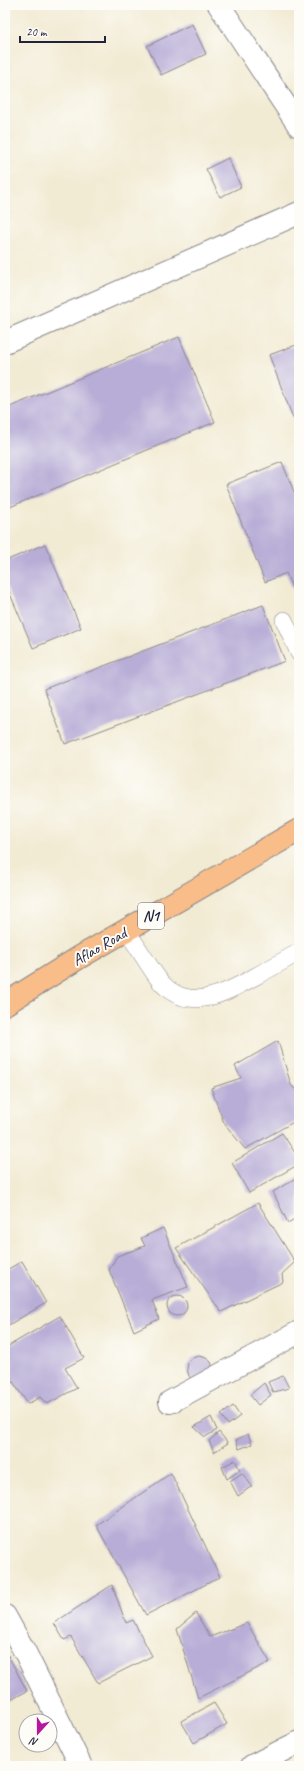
<svg xmlns="http://www.w3.org/2000/svg" width="304" height="1771" viewBox="0 0 304 1771" font-family="Caveat,sans-serif">
  <rect width="100%" height="100%" fill="#fdfcf7"/>
  <filter id="ink" filterUnits="userSpaceOnUse"><feTurbulence type="fractalNoise" baseFrequency=".025" numOctaves="2"/><feDisplacementMap in="SourceGraphic" scale="8" xChannelSelector="R" yChannelSelector="G"/><feConvolveMatrix kernelMatrix="1 2 1 2 8 2 1 2 1" color-interpolation-filters="sRGB"/></filter>
  <filter id="wash" filterUnits="userSpaceOnUse"><feTurbulence type="fractalNoise" baseFrequency=".012" numOctaves="4" result="noise"/><feDisplacementMap in="SourceGraphic" scale="16" xChannelSelector="R" yChannelSelector="G"/><feGaussianBlur stdDeviation="0.9" result="paint"/><feColorMatrix in="noise" values="0 0 0 0 0 0 0 0 0 0 0 0 0 0 0 0 0 1.4 0 .05"/><feComposite in="paint" operator="in"/></filter>
  <g filter="url(#wash)">
    <rect width="100%" height="100%" fill="#f2ebd4"/>
    <g id="blocks">
      <g fill="#b8add7">
        <path d="M192,24L206,54L161,75L147,46Z"/>
        <path d="M228,158L241,187L220,197L206,169Z"/>
        <path d="M179,337L215,422L5,509V409Z"/>
        <path d="M299,344V416L293,418L269,355Z"/>
        <path d="M282,462L299,504V587L293,590L286,573L265,582L226,484Z"/>
        <path d="M45,544L81,628L33,648L5,582V561Z"/>
        <path d="M263,605L285,661L65,744L44,689Z"/>
        <path d="M278,1041L291,1085L299,1093V1119L245,1149L224,1123L211,1088L241,1078L235,1066Z"/>
        <path d="M282,1133L299,1159V1164L249,1193L232,1163Z"/>
        <path d="M299,1176V1216L288,1223L273,1192Z"/>
        <path d="M258,1203L295,1262L282,1274L283,1282L221,1312L176,1248Z"/>
        <path d="M163,1228L188,1287L152,1300L159,1319L134,1331L109,1270L117,1256L145,1246L141,1238Z"/>
        <path d="M22,1261L46,1303L5,1327V1271Z"/>
        <circle cx="177" cy="1306" r="10"/>
        <path d="M60,1316L84,1358L65,1368L77,1388L47,1404L40,1397L28,1404L13,1382L5,1363V1348Z"/>
        <path d="M199,1356L206,1358L211,1362L213,1368L193,1381L189,1376L187,1369L188,1363L192,1358Z"/>
        <path d="M283,1376L289,1388L273,1392L268,1382Z"/>
        <path d="M264,1383L271,1395L258,1405L250,1395Z"/>
        <path d="M233,1406L240,1416L228,1425L221,1415Z"/>
        <path d="M211,1417L217,1430L205,1437L194,1427Z"/>
        <path d="M219,1432L228,1443L214,1452L209,1441Z"/>
        <path d="M248,1434L252,1444L239,1449L236,1440Z"/>
        <path d="M235,1460L240,1470L227,1479L222,1467Z"/>
        <path d="M171,1473L220,1577L146,1615L96,1525Z"/>
        <path d="M242,1473L252,1486L238,1496L230,1481Z"/>
        <path d="M112,1585L126,1623L133,1620L152,1656L98,1683L71,1637L64,1640L54,1623Z"/>
        <path d="M196,1613L210,1637L247,1623L270,1662L198,1698L177,1629Z"/>
        <path d="M5,1650L27,1691L5,1703Z"/>
        <path d="M214,1703L227,1724L194,1743L181,1721Z"/>
      </g>
    </g>
  </g>
  <g filter="url(#ink)">
    <use href="#blocks" fill-opacity="0" stroke="#8a8688" stroke-width="1"/>
    <g fill="none" stroke-linecap="round" stroke-linejoin="round">
      <defs>
        <g id="service">
          <path d="M284,620L299,653"/>
          <path d="M126,930C138,947 148,965 160,981C188,1015 227,992 256,976C271,968 285,960 299,952"/>
        </g>
        <g id="minor">
          <path d="M219,5L299,126"/>
          <path d="M5,342L299,213"/>
          <path d="M170,1402L299,1332"/>
          <path d="M5,1616L26,1654L81,1766"/>
          <path d="M252,1766L299,1742"/>
        </g>
        <path id="trunk" d="M5,1004L80,957L299,830"/>
      </defs>
      <use href="#service" stroke="#8a8688" stroke-width="18"/>
      <use href="#minor" stroke="#8a8688" stroke-width="24"/>
      <use href="#trunk" stroke="#8a8688" stroke-width="24"/>
      <use href="#service" stroke="#fff" stroke-width="17"/>
      <use href="#minor" stroke="#fff" stroke-width="22"/>
      <use href="#trunk" stroke="#f8bd89" stroke-width="22"/>
    </g>
  </g>
  <g text-anchor="middle" stroke-width="4" stroke-linejoin="round" paint-order="stroke">
    <rect fill="#fdfcf7" stroke="#646373" stroke-width="1" x="138" y="903" width="26" height="26" rx="3"/>
    <g font-size="15" font-weight="bold" fill="#22223b">
      <text x="151" y="921">N1</text>
    </g>
    <g font-size="16" fill="#22223b" stroke="#fdfcf7">
      <text transform="translate(99 946) rotate(-30)" y="6">Aflao Road</text>
    </g>
  </g>
  <rect width="304" height="1771" fill="none" stroke="#fdfcf7" stroke-width="20"/>
  <g transform="translate(38 1733) rotate(201)"><circle r="19" fill="#fdfcf7" stroke="#a5a5ac"/>
  <path d="M0-3L7 15L0 10L-7 15Z" fill="#b5179e"/>
  <text y="-6" font-size="11" font-weight="bold" text-anchor="middle" fill="#22223b">N</text>
  </g>
  <path d="M20 36v6h85v-6" fill="none" stroke="#22223b" stroke-width="2"/>
  <text x="26" y="36" font-size="12" fill="#22223b" stroke="#fdfcf7" stroke-width="3" paint-order="stroke">20 m</text>
</svg>
